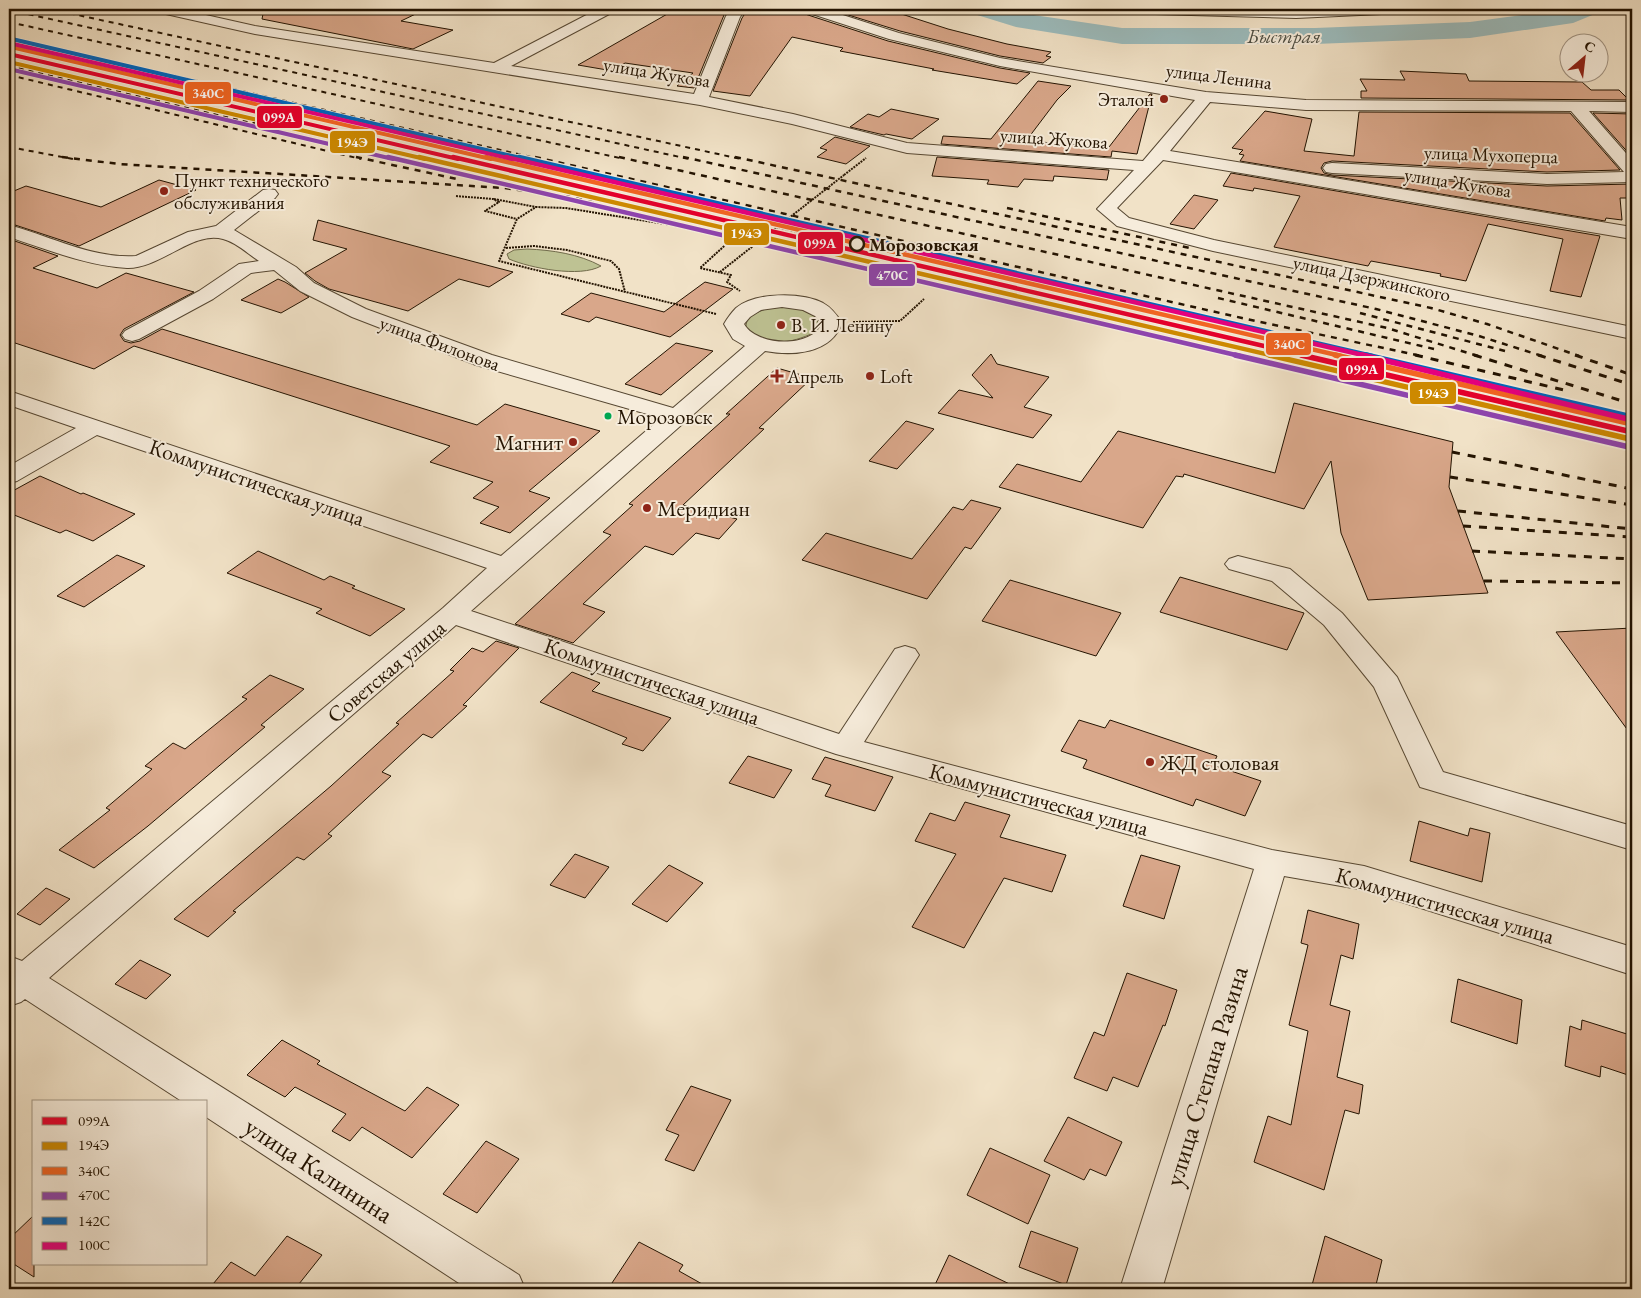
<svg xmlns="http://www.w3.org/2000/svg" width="1641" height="1298" viewBox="0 0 1641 1298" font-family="'EB Garamond',serif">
  <rect width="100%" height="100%" fill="#f1e2c7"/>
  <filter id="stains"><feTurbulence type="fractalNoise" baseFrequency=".004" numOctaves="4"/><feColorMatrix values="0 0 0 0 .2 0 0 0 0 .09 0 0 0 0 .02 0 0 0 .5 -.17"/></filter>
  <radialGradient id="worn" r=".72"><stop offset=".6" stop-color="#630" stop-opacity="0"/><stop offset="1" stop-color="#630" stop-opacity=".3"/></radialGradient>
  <g fill="#bec293" stroke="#706a4a">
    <path d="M527,249C552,250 579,254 601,266C580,278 530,268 509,259L507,254L514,250Z"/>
    <path d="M771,307L799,308L818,318L816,332C786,345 774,346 745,330L748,316Z"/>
  </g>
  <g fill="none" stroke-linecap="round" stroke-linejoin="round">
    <path fill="#9cbcbd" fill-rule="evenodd" d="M971,9H1007L1020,13L1122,28H1315L1470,22L1568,9H1598L1595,14L1573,23L1470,38L1315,44H1122L1016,27L974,14Z"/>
  </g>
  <g fill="#d9a78a" stroke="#231301">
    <path d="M264,9H426L401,21L453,30L413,49L262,19Z"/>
    <path d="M683,9H730L724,15L694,88L677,86L693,73L625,63L613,71L578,65L669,13L675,14Z"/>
    <path d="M748,9H802L805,14L888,41L1000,68L1030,73L1017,84L932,70L934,69L840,51L843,48L792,37L750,96L713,91L742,18Z"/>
    <path d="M829,9H886L948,29L1007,44L1051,52L1046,56L1051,57L1043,63L1000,56L900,31Z"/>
    <path d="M1400,71L1466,74L1469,81L1582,82L1591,90H1619L1629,100L1361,98V91H1367L1360,79L1405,80Z"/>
    <path d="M1038,81L1071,86L1057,100L1026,141L1109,147L1150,94H1152L1137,154L1112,151L1111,157L941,144L943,136L991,139Z"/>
    <path d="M891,109L939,119L912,139L886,134L884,135L850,127L868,114L879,117Z"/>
    <path d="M1265,111L1312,119L1304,151L1354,156L1359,112L1570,113L1620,170L1547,172L1332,161L1324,163L1321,168L1324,173L1332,175L1547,186L1632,184V198H1620L1622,220L1606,218L1605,221L1240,161L1244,155L1239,154L1243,150L1232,148Z"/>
    <path d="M1593,113L1632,114V157Z"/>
    <path d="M835,137L870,146L846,164L817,157L827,150L820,148Z"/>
    <path d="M937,157L1109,170L1107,180L1054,176L1053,181L1024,179L1018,187L987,184L989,180L932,176Z"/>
    <path d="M1231,173L1600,236L1581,297L1550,291L1563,239L1488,224L1466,281L1440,276L1441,274L1371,261L1368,266L1274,247L1300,196L1254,188L1253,191L1223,186Z"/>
    <path d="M159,180L196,190L79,246L9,223V193L26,186L101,207Z"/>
    <path d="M1194,195L1218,200L1194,229L1170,224Z"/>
    <path d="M318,220L437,252L513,272L489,287L459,279L408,311L329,289L315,281L305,273L347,249L313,240Z"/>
    <path d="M9,239L58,256L33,268L97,288L126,273L194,292L124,329L120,335L124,341L131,343L140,341L162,329L477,425L505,404L600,431L529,491L550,498L510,533L480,523L499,507L473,498L493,482L430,462L450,446L134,346L94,369L9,341Z"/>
    <path d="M278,279L285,282L309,297L281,313L241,300Z"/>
    <path d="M705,282L733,289L670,337L596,317L589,322L561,314L591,293L664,312Z"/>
    <path d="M676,343L713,351L661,395L625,384Z"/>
    <path d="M991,354L997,364L1049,377L1024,407L1052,415L1033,438L938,413L959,390L993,398L972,375Z"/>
    <path d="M777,368L812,378L759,428L764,429L683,505L737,519L719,539L696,533L673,555L645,546L583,604L605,612L573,643L515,624L611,535L603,532L633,505L629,504L730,414H726Z"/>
    <path d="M1294,403L1453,442L1449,487L1488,593L1368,600L1341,533L1331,461L1304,509L1184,474L1183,477L1176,476L1143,528L999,487L1017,464L1081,482L1118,431L1275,473Z"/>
    <path d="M906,421L934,429L897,469L869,461Z"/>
    <path d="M40,476L81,494L83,493L135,514L93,541L66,530L60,533L9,513V493Z"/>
    <path d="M971,500L1001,508L971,549L965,547L927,599L802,560L826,533L912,559L953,507L963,510Z"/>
    <path d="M258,551L324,580L330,576L355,586L352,588L405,609L370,636L316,613L322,609L227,573Z"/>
    <path d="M117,555L145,566L84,607L57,596Z"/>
    <path d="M1180,577L1304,613L1287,650L1160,612Z"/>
    <path d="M1010,580L1121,613L1096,656L982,621Z"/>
    <path d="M1632,628V736L1556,632Z"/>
    <path d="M496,641L519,648L463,705L467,706L432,738L423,734L382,772L391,776L328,834L332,836L304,860L297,857L233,911L236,912L208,937L174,919L331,786L399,724L396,723L454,671L450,670L472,648L483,652Z"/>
    <path d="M572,672L600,683L592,691L671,718L643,751L622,744L627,738L540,702Z"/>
    <path d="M270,675L304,689L261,725L265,727L148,826L94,868L59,850L110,810L106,808L152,769L145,766L173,743L185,749L247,699L242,697Z"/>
    <path d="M1079,720L1105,728L1110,720L1217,756L1213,765L1261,781L1245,816L1196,799L1193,806L1083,768L1087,760L1061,751Z"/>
    <path d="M748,756L792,770L774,798L729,783Z"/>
    <path d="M825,757L893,777L875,811L825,796L831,785L812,779Z"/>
    <path d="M965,802L1010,815L1000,837L1066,855L1052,892L1004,878L964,948L912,927L956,854L915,841L930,813L955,821Z"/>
    <path d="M1419,821L1468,836L1470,828L1490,833L1482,882L1410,861Z"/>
    <path d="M575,854L609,867L585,898L550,885Z"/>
    <path d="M1141,855L1180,866L1164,919L1123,906Z"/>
    <path d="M669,865L703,883L667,922L632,904Z"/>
    <path d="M46,888L70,899L40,925L17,914Z"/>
    <path d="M1308,910L1359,924L1353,959L1341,955L1330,1005L1350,1011L1337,1077L1363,1085L1359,1114L1345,1110L1324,1190L1254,1162L1268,1116L1291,1125L1308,1031L1289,1025L1308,945L1301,943Z"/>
    <path d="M140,960L171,975L146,999L115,984Z"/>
    <path d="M1127,973L1177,990L1165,1026L1163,1025L1138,1087L1113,1077L1107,1091L1074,1078L1094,1032L1104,1036Z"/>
    <path d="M1458,979L1522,1000L1517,1044L1451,1022Z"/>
    <path d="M1582,1020L1630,1035L1628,1075L1601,1066L1600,1077L1565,1066L1570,1026L1581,1030Z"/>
    <path d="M282,1040L320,1061L317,1064L405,1111L427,1087L459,1105L412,1158L362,1127L350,1141L332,1131L346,1114L295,1087L285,1097L247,1075Z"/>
    <path d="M691,1086L731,1100L694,1171L665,1160L679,1135L666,1130Z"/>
    <path d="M1068,1117L1122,1142L1106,1176L1090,1169L1084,1180L1044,1161Z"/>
    <path d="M486,1141L519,1159L477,1213L443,1194Z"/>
    <path d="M990,1148L1050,1175L1028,1224L967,1195Z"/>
    <path d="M34,1215V1277L9,1261V1239Z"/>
    <path d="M1031,1231L1078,1248L1066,1285L1019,1267Z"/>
    <path d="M287,1236L322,1255L295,1289H209L231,1262L255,1276Z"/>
    <path d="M1325,1236L1382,1260L1375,1289H1311Z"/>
    <path d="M639,1242L683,1265L679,1271L711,1289H608Z"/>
    <path d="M949,1255L1020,1289H933Z"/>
  </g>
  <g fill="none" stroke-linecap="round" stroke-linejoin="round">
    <defs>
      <g id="minor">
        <path d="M155,9H179L255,26L494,63L598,9H615L613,12L511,66L694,94L726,16L732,9H746L740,17L709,97L793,114L907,143L1143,161L1195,100L1000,66L889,39L806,12L804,9H824L899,33L1000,58L1206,92L1306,100L1632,102V112L1589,111L1632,160V182L1547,184L1332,173L1326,172L1323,168L1326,164L1332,163L1547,174L1624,172L1571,111L1306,110L1210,102L1170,151L1632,227V239L1163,160L1117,208L1129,218L1214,240L1632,327V339L1213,251L1117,226L1097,209L1134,170L907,153L792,124L700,105L255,34L157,12Z"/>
        <path d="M1112,9H1410L1403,13L1296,18L1119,13Z"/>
        <path d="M269,189L275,190L278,194L275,198L234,230L296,267L314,283L366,309L492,355L673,408L745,346L733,339L724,324C727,319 731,313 736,308C755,292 802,292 823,303C832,308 837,315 842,323C831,354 793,356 765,351L471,611L839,734L895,649L905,646L915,649L919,655L864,742L1272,850L1364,866L1632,947V975L1364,890L1284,876L1162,1289H1120L1254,869L836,754L456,625L49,978L519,1275L525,1289H468L206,1117V1102H183L25,999L21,1002L9,1006V956L22,961L443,608L487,568L97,435L17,481L9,483V466L76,428L9,405V391L501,556L661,418L476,365L352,317L300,291L274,270L251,273L213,299L139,339L132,341L125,339L122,335L125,331L199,291L239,264L259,261C248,254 236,242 223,239C193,230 160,269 127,268C87,266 46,249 9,237V225C50,236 93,259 136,256L188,232L216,226L263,190ZM782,307L803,310L815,316L822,323C812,349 756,346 744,324L750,317L761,310Z"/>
        <path d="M1238,556L1290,569L1342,613L1397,677L1443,772L1632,826V850L1420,787L1374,687L1324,625L1272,581L1229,569L1225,564L1229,559Z"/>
      </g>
    </defs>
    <use href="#minor" stroke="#564732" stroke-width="2"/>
    <g stroke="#231301" stroke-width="2" stroke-dasharray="2 1" stroke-linecap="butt">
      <path d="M844,175L866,158"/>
      <path d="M456,196L493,199L499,202L485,211L517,219"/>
      <path d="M494,199L536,207"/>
      <path d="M776,227L830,239"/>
      <path d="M506,248L534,246L567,250L611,261L619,269L625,292"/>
      <path d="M720,272L753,246"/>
      <path d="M716,314L499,261L517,219L536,207L566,208L671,225L732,239L700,268L731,275L727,282L740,291"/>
      <path d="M853,322L900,321L924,299"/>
    </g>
    <use href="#minor" fill="#f6ecdb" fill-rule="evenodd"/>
    <g stroke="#231301" stroke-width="2" stroke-dasharray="5 5" stroke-linecap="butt">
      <path d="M50,9L741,159"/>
      <path d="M9,10L689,159"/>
      <path d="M9,22L624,159"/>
      <path d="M9,38L540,159"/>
      <path d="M9,66L247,122L301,129"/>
      <path d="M9,75L361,159"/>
      <path d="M9,147L73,159"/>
    </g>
    <g stroke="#231301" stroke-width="2.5" stroke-dasharray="6 6" stroke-linecap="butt">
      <path d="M62,157L119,164L504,188L610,202"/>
      <path d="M356,157L457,179"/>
      <path d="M535,157L1242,318L1421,356"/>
      <path d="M619,157L1387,328L1478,356"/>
      <path d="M683,157L1376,309L1479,336L1542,356"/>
      <path d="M735,157L1431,308L1487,324L1579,356"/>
      <path d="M1007,208L1194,249"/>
      <path d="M1218,298L1434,349"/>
      <path d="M1360,313L1505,351"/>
    </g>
    <g stroke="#231301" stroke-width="3" stroke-dasharray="8 8" stroke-linecap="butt">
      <path d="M1415,355L1564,390"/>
      <path d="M1474,355L1632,404"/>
      <path d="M1538,355L1632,385"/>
      <path d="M1575,355L1632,375"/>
      <path d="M1413,381L1571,427"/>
      <path d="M1452,452L1632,489"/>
      <path d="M1450,477L1632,505"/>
      <path d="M1458,511L1632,529"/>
      <path d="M1463,526L1632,537"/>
      <path d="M1472,551L1632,559"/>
      <path d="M1484,581L1632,583"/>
    </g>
    <path stroke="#231301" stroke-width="2" stroke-dasharray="2 1" stroke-linecap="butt" d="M753,246L844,175"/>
    <defs>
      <path id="rail-1-far2" d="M9,54L458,159"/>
      <path id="rail-1-far1" d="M453,157L1307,356"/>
      <path id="rail-1" d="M1301,355L1632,432"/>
      <path id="rail-2-far2" d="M9,62L425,159"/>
      <path id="rail-2-far1" d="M419,157L1274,356"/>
      <path id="rail-2" d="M1269,355L1630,439"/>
      <path id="rail-3-far2" d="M11,47L491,159"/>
      <path id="rail-3-far1" d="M486,157L1341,356"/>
      <path id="rail-3" d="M1335,355L1632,424"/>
      <path id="rail-4-far2" d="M9,69L393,159"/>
      <path id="rail-4-far1" d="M388,157L1240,356"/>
      <path id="rail-4" d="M1235,355L1629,447"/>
      <path id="rail-5-far2" d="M12,39L525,159"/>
      <path id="rail-5-far1" d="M519,157L1372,356"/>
      <path id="rail-5" d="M1366,355L1632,417"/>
      <path id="rail-6-far2" d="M9,43L512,159"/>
      <path id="rail-6-far1" d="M506,157L1367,356"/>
      <path id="rail-6" d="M1362,355L1632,420"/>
    </defs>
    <use href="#rail-1-far2" stroke="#f6ecdb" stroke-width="5.5"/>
    <use href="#rail-1-far1" stroke="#f6ecdb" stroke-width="7"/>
    <use href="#rail-1" stroke="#f6ecdb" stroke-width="9"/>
    <use href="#rail-2-far2" stroke="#f6ecdb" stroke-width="5.5"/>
    <use href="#rail-2-far1" stroke="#f6ecdb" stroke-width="7"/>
    <use href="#rail-2" stroke="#f6ecdb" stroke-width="9"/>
    <use href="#rail-3-far2" stroke="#f6ecdb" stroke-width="5.5"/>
    <use href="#rail-3-far1" stroke="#f6ecdb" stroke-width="7"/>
    <use href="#rail-3" stroke="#f6ecdb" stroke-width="9"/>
    <use href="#rail-4-far2" stroke="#f6ecdb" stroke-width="5.5"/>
    <use href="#rail-4-far1" stroke="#f6ecdb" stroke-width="7"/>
    <use href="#rail-4" stroke="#f6ecdb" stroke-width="9"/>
    <use href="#rail-5-far2" stroke="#f6ecdb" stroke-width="5.5"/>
    <use href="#rail-5-far1" stroke="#f6ecdb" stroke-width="7"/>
    <use href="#rail-5" stroke="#f6ecdb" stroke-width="9"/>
    <use href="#rail-6-far2" stroke="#f6ecdb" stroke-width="5.5"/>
    <use href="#rail-6-far1" stroke="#f6ecdb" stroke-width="7"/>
    <use href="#rail-6" stroke="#f6ecdb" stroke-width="9"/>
    <use href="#rail-1-far2" stroke="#e4002b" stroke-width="4"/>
    <use href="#rail-1-far1" stroke="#e4002b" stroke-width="4.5"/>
    <use href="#rail-1" stroke="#e4002b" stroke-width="5.5"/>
    <use href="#rail-2-far2" stroke="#cd8900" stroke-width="4"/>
    <use href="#rail-2-far1" stroke="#cd8900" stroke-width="4.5"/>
    <use href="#rail-2" stroke="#cd8900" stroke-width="5.5"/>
    <use href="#rail-3-far2" stroke="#f26522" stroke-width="4"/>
    <use href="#rail-3-far1" stroke="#f26522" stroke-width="4.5"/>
    <use href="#rail-3" stroke="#f26522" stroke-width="5.5"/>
    <use href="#rail-4-far2" stroke="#8e44ad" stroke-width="4"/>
    <use href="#rail-4-far1" stroke="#8e44ad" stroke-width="4.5"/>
    <use href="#rail-4" stroke="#8e44ad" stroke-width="5.5"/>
    <use href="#rail-5-far2" stroke="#0065bd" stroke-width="4"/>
    <use href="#rail-5-far1" stroke="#0065bd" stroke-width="4.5"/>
    <use href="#rail-5" stroke="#0065bd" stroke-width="5.5"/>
    <use href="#rail-6-far2" stroke="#e5007d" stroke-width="4"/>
    <use href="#rail-6-far1" stroke="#e5007d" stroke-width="4.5"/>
    <use href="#rail-6" stroke="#e5007d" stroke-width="5.5"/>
  </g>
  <g fill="#8f2418" stroke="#f6ecdb" stroke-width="2">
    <circle cx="1164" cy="99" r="5"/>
    <circle cx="164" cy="191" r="5"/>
    <circle cx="781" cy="325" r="5"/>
    <path d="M774.5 368.5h5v5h5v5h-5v5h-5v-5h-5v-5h5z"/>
    <circle cx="870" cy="376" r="5"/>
    <circle cx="573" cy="442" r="5"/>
    <circle cx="647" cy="508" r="5"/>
    <circle cx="1150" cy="762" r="5"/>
  </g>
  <circle fill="#f6ecdb" stroke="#231301" stroke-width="2.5" cx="857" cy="244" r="7"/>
  <circle fill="#00a651" stroke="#f6ecdb" stroke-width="2" cx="608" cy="416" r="4.5"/>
  <g text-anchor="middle" stroke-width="4" stroke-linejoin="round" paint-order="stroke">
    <g font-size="19" fill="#231301" stroke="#f6ecdb">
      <text transform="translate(657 72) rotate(9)" y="7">улица Жукова</text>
      <text transform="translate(1219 76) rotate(7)" y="7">улица Ленина</text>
      <text transform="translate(1054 138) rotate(4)" y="7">улица Жукова</text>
      <text transform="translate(1491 154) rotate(2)" y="7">улица Мухоперца</text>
      <text transform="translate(1458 182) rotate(9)" y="7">улица Жукова</text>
      <text transform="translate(1372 278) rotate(12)" y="7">улица Дзержинского</text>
      <text transform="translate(440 343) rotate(20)" y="7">улица Филонова</text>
    </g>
    <g font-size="19" fill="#231301" stroke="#f6ecdb" text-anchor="start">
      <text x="1154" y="106" text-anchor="end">Эталон</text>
      <text x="174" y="187">Пункт технического<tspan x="174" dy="22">обслуживания</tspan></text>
      <text x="791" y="332">В. И. Ленину</text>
      <text x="787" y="383">Апрель</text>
      <text x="880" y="383">Loft</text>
    </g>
    <g font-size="19" font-weight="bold" fill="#231301" stroke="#f6ecdb" text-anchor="start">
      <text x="869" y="251">Морозовская</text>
    </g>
    <g font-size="20" font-style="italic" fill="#4d4e43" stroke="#f6ecdb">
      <text x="1284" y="43">Быстрая</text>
    </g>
    <g font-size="21" fill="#231301" stroke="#f6ecdb" text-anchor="start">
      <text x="617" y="424">Морозовск</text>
    </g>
    <g font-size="22" fill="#231301" stroke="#f6ecdb" text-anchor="start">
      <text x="563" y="450" text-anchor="end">Магнит</text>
      <text x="657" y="516">Меридиан</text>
      <text x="1160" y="770">ЖД столовая</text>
    </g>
    <g font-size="22" fill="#231301" stroke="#f6ecdb">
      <text transform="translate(257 482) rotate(19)" y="8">Коммунистическая улица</text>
      <text transform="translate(386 671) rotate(-40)" y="8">Советская улица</text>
      <text transform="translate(652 681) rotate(19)" y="8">Коммунистическая улица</text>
      <text transform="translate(1039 799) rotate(15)" y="8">Коммунистическая улица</text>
      <text transform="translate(1445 905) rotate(16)" y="8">Коммунистическая улица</text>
    </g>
    <g font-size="26" fill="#231301" stroke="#f6ecdb">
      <text transform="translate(1206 1076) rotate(-73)" y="9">улица Степана Разина</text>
      <text transform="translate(319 1170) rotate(33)" y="9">улица Калинина</text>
    </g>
  </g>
  <g stroke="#f6ecdb" stroke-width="2">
    <rect x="184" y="81" width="48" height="24" rx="5" fill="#f26522"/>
    <rect x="256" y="105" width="47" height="24" rx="5" fill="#e4002b"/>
    <rect x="329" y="130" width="47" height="24" rx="5" fill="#cd8900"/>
    <rect x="723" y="222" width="47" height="24" rx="5" fill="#cd8900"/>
    <rect x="797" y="231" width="47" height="24" rx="5" fill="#e4002b"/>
    <rect x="868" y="263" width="48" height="24" rx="5" fill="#8e44ad"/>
    <rect x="1265" y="332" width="47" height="24" rx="5" fill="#f26522"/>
    <rect x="1338" y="357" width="47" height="24" rx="5" fill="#e4002b"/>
    <rect x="1409" y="381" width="48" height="24" rx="5" fill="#cd8900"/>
  </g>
  <g font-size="14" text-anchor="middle" font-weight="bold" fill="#fff">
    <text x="208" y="98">340С</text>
    <text x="279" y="122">099А</text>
    <text x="352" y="147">194Э</text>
    <text x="746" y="238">194Э</text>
    <text x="820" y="248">099А</text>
    <text x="892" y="280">470С</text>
    <text x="1289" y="349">340С</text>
    <text x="1362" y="374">099А</text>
    <text x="1433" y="398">194Э</text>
  </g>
  <rect width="1641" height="1298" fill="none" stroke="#f1e2c7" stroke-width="30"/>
  <rect x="10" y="10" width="1621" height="1278" fill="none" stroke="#231301" stroke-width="2.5"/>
  <rect x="15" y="15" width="1611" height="1268" fill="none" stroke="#231301"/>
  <rect x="32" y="1100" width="175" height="165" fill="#f6ecdb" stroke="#a29584"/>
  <rect x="42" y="1117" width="25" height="8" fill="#e4002b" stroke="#a29584"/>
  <text x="78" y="1126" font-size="15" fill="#231301">099А</text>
  <rect x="42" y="1142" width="25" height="8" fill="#cd8900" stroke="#a29584"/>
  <text x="78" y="1150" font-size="15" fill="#231301">194Э</text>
  <rect x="42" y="1167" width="25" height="8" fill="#f26522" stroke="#a29584"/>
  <text x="78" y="1176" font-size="15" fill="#231301">340С</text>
  <rect x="42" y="1192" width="25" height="8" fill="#8e44ad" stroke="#a29584"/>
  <text x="78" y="1200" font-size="15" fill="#231301">470С</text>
  <rect x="42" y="1217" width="25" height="8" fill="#0065bd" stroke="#a29584"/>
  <text x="78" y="1226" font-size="15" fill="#231301">142С</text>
  <rect x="42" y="1242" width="25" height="8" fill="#e5007d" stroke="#a29584"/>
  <text x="78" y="1250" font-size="15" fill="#231301">100C</text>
  <g transform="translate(1584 58) rotate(28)"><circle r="24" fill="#f6ecdb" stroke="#a29584"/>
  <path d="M0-4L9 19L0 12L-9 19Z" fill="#8f2418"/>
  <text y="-8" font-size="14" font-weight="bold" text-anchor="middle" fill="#231301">С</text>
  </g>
  <rect width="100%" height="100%" filter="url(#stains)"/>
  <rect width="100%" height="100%" fill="url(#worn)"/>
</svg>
